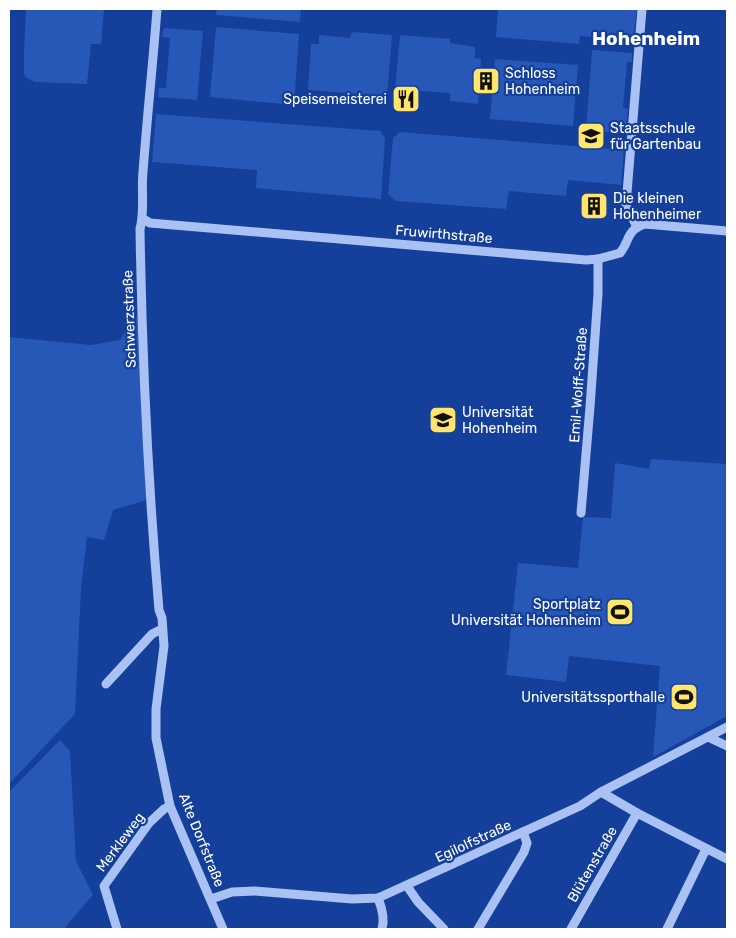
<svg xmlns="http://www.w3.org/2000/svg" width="736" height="938" viewBox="0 0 736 938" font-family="Rubik,sans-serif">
  <rect width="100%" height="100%" fill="#143f9a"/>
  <g fill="#2758b8">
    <path d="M26,9H104L101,44H91L87,84L35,82L27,78L24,74V54Z"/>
    <path d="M217,9H301L300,22L216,15Z"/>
    <path d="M498,9H637L633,41L580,36L579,44L496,37Z"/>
    <path d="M216,27L299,34L294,105L210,97Z"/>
    <path d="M164,28L203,31L197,100L158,97L159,88H166L170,38L162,37Z"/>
    <path d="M352,32L392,35L387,96L308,90L311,44H319V35L350,38Z"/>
    <path d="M400,35L450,39V43L475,47V58L481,59L478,104L450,101V93L395,89Z"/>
    <path d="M592,50L632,53V62H627L623,108L628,109L625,134L586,130Z"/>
    <path d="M495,59L578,65L573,126L490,119Z"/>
    <path d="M156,114L380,131L385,138L381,199L256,188L257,170L152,162Z"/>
    <path d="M400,132L624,150L621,185L568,180L566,196L509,191L506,209L396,201L388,194L393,138Z"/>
    <path d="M137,316L147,500L113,510L104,540L87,537L81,588L75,714L9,784V337L91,345L120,340L131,321Z"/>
    <path d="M651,459L727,464V716L653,757L660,666L569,656L566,682L506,675L518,563L578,568L583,517L611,518L615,463L649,469Z"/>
    <path d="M60,740L70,751L76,861L93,895L67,925L65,929H9V792Z"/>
  </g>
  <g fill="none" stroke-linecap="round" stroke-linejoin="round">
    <g stroke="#a9c1f3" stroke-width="9">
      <path d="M157,9C153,63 147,118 143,172C141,191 145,211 140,229C142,356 148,483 159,610L162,618L164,646L156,709V738L170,806L223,929"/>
      <path d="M143,219L150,223L586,260L598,259L620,253C630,241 626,230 645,224L727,231"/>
      <path d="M637,227L626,205L642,9"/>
      <path d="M581,513L590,407L598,294V259"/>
      <path d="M106,684L152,634L162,629"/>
      <path d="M708,737L727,746"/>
      <path d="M601,792L637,813L727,859"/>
      <path d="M407,886L418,902L444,929"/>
      <path d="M378,898C382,908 385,919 382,929"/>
      <path d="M211,899L232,892L255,891L352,899L378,898L580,806L601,792L727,727"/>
      <path d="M117,929L104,886L149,823L164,809L170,806"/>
      <path d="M478,929L524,852L527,843L523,832"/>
      <path d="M571,929L637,813"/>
      <path d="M667,929L706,849"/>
    </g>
  </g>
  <defs>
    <symbol id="building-square" viewBox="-11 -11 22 22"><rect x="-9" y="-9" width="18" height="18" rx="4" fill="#ffe66b" stroke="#143f9a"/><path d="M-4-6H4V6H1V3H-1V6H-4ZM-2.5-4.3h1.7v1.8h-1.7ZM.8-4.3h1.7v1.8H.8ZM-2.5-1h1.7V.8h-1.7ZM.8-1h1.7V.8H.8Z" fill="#111"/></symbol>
    <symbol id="restaurant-square" viewBox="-11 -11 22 22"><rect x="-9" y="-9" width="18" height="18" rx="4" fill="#ffe66b" stroke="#143f9a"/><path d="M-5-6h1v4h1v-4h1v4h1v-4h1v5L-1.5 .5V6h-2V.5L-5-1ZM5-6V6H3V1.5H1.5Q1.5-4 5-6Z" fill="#111"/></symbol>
    <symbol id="university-square" viewBox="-11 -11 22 22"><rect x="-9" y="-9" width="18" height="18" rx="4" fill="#ffe66b" stroke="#143f9a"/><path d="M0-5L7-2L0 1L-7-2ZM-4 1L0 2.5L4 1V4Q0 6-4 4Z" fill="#111"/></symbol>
    <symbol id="stadium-square" viewBox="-11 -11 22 22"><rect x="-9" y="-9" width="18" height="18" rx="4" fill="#ffe66b" stroke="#143f9a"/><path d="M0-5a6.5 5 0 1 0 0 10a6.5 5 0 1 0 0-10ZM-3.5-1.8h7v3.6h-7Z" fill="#111"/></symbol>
  </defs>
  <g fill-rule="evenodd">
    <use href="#building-square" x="470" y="65" width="32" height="32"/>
    <use href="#restaurant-square" x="390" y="83" width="32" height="32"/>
    <use href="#university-square" x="575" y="120" width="32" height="32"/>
    <use href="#building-square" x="578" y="190" width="32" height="32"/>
    <use href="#university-square" x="427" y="404" width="32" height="32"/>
    <use href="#stadium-square" x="604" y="596" width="32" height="32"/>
    <use href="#stadium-square" x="668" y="681" width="32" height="32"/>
  </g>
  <g text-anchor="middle" stroke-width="4.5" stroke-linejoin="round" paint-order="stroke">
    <g font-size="14" fill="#fff" stroke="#143f9a" text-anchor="start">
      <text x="505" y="78">Schloss<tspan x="505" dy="16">Hohenheim</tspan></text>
      <text x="387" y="104" text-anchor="end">Speisemeisterei</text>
      <text x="610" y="133">Staatsschule<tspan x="610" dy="16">für Gartenbau</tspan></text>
      <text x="613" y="203">Die kleinen<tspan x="613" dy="16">Hohenheimer</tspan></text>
      <text x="462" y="417">Universität<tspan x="462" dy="16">Hohenheim</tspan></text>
      <text x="601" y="609" text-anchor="end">Sportplatz<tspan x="601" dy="16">Universität Hohenheim</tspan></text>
      <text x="665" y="702" text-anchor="end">Universitätssporthalle</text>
    </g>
    <g font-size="14" fill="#fff" stroke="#143f9a">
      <text transform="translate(444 234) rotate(5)" y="5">Fruwirthstraße</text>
      <text transform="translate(129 319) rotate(-92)" y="5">Schwerzstraße</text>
      <text transform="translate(578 385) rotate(-86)" y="5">Emil-Wolff-Straße</text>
      <text transform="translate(202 840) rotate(68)" y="5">Alte Dorfstraße</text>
      <text transform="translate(473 841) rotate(-25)" y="5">Egilolfstraße</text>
      <text transform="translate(120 842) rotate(-53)" y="5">Merkleweg</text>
      <text transform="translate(592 864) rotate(-60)" y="5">Blütenstraße</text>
    </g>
    <g font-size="19" font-weight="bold" fill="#fff" stroke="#143f9a">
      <text x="646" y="45">Hohenheim</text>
    </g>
  </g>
  <rect width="736" height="938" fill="none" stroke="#ffffff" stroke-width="20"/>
</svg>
